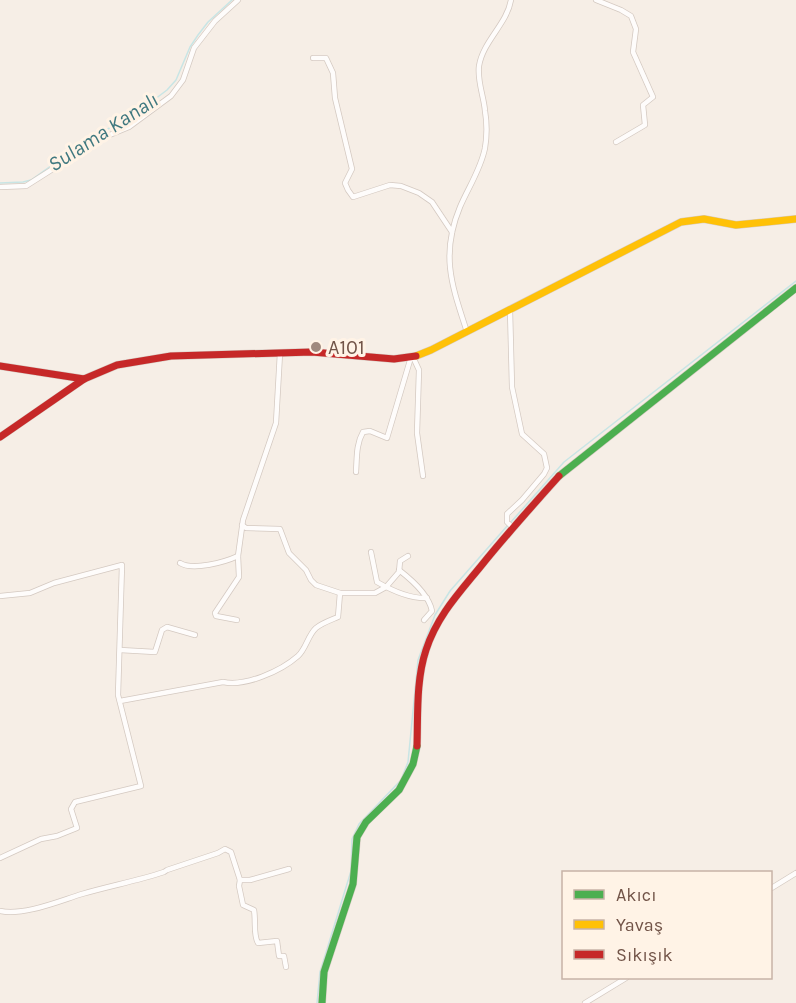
<svg xmlns="http://www.w3.org/2000/svg" width="796" height="1003" viewBox="0 0 796 1003" font-family="Karla,sans-serif">
  <rect width="100%" height="100%" fill="#f6eee6"/>
  <g fill="none" stroke-linecap="round" stroke-linejoin="round">
    <g stroke="#c8e5e5" stroke-width="1.5">
      <path d="M0,183L23,182L31,180L96,134L126,121L167,90L176,80L190,47L198,35L208,22L232,0"/>
      <path d="M511,522L564,462L796,281"/>
      <path d="M317,1003L320,972L351,871L352,839L359,824L401,780L408,762L418,660L435,615L450,591L508,525"/>
    </g>
    <defs>
      <g id="street">
        <path d="M596,0L621,10L631,16L636,29L633,52L653,97L643,105L645,125L616,142"/>
        <path d="M313,58H326L333,73L335,98L352,169L345,183L348,190L353,197L390,185L401,186L419,193L432,202L452,232"/>
        <path d="M0,187L26,186L100,139L129,127L171,96L183,80L194,48L215,21L238,0"/>
        <path d="M510,310L512,387L522,434L544,454L547,468L544,474L522,500L507,514V522L511,526"/>
        <path d="M467,332C452,286 440,255 460,207C468,188 481,169 485,148C487,136 487,123 485,111C484,97 477,81 479,66C483,41 507,24 511,0"/>
        <path d="M413,357L419,370L417,433L423,476"/>
        <path d="M356,472C357,458 356,444 363,432L370,431L387,438L411,357"/>
        <path d="M242,525L246,528L280,529L289,553L306,570L311,580L316,585L340,593H375L386,587L399,572L400,561L408,556"/>
        <path d="M371,552L377,582C391,590 410,599 427,598"/>
        <path d="M180,563C193,571 225,562 238,556"/>
        <path d="M399,570C412,580 429,595 432,611L424,620"/>
        <path d="M0,596L30,593L54,583L122,565L118,695L141,786L75,802L71,809L77,828L57,836L41,839L0,858"/>
        <path d="M237,620L216,616L215,613L239,577L238,556L243,520L276,423L280,353"/>
        <path d="M120,650L155,652L162,630L167,627L195,635"/>
        <path d="M120,701L223,682C245,687 281,671 298,656C306,649 308,635 316,628C322,623 331,620 338,617L340,593"/>
        <path d="M240,880L239,886L243,905L254,910C256,921 253,935 258,943L277,941L279,956H284L286,967"/>
        <path d="M770,889L796,873"/>
        <path d="M0,911C24,916 59,901 82,894C109,886 137,881 164,872L167,870L218,853L225,849L231,852L240,880H250L289,869"/>
        <path d="M585,1003L626,978"/>
      </g>
      <g id="fast">
        <path d="M559,476L796,288"/>
        <path d="M322,1003L324,972L353,884L357,837L366,822L399,790L413,764L417,746"/>
      </g>
      <path id="slow" d="M416,356L431,350L681,222L704,219L736,225L796,219"/>
      <g id="jam">
        <path d="M0,366L84,379"/>
        <path d="M0,437L84,379L117,365L171,356L312,352L394,359L416,356"/>
        <path d="M417,746C418,714 416,680 426,650C437,616 459,593 481,566C506,535 532,506 559,476"/>
      </g>
    </defs>
    <use href="#street" stroke="#d4c9c1" stroke-width="6"/>
    <use href="#fast" stroke="#d6cbc3" stroke-width="8"/>
    <use href="#slow" stroke="#d6cbc3" stroke-width="8"/>
    <use href="#jam" stroke="#d6cbc3" stroke-width="8"/>
    <use href="#street" stroke="#fefcfb" stroke-width="4.5"/>
    <use href="#fast" stroke="#4caf50" stroke-width="7"/>
    <use href="#slow" stroke="#ffc107" stroke-width="7"/>
    <use href="#jam" stroke="#c62828" stroke-width="7"/>
  </g>
  <circle fill="#a08a7f" stroke="#fff3e6" stroke-width="2" cx="316" cy="347" r="6"/>
  <g text-anchor="middle" stroke-width="6" stroke-linejoin="round" paint-order="stroke">
    <g font-size="20" fill="#725448" stroke="#fff3e6" text-anchor="start">
      <text x="328" y="354">A101</text>
    </g>
    <g font-size="21" font-style="italic" fill="#3f787f" stroke="#fff3e6">
      <text transform="translate(103 132) rotate(-33)" y="7">Sulama Kanalı</text>
    </g>
  </g>
  <rect x="562" y="871" width="210" height="108" fill="#fff3e6" stroke="#c7b3a7" stroke-width="1.5"/>
  <rect x="574" y="890" width="30" height="9" fill="#4caf50" stroke="#c7b3a7" stroke-width="1.5"/>
  <text x="616" y="901" font-size="18" fill="#725448">Akıcı</text>
  <rect x="574" y="920" width="30" height="9" fill="#ffc107" stroke="#c7b3a7" stroke-width="1.5"/>
  <text x="616" y="931" font-size="18" fill="#725448">Yavaş</text>
  <rect x="574" y="950" width="30" height="9" fill="#c62828" stroke="#c7b3a7" stroke-width="1.5"/>
  <text x="616" y="961" font-size="18" fill="#725448">Sıkışık</text>
</svg>
